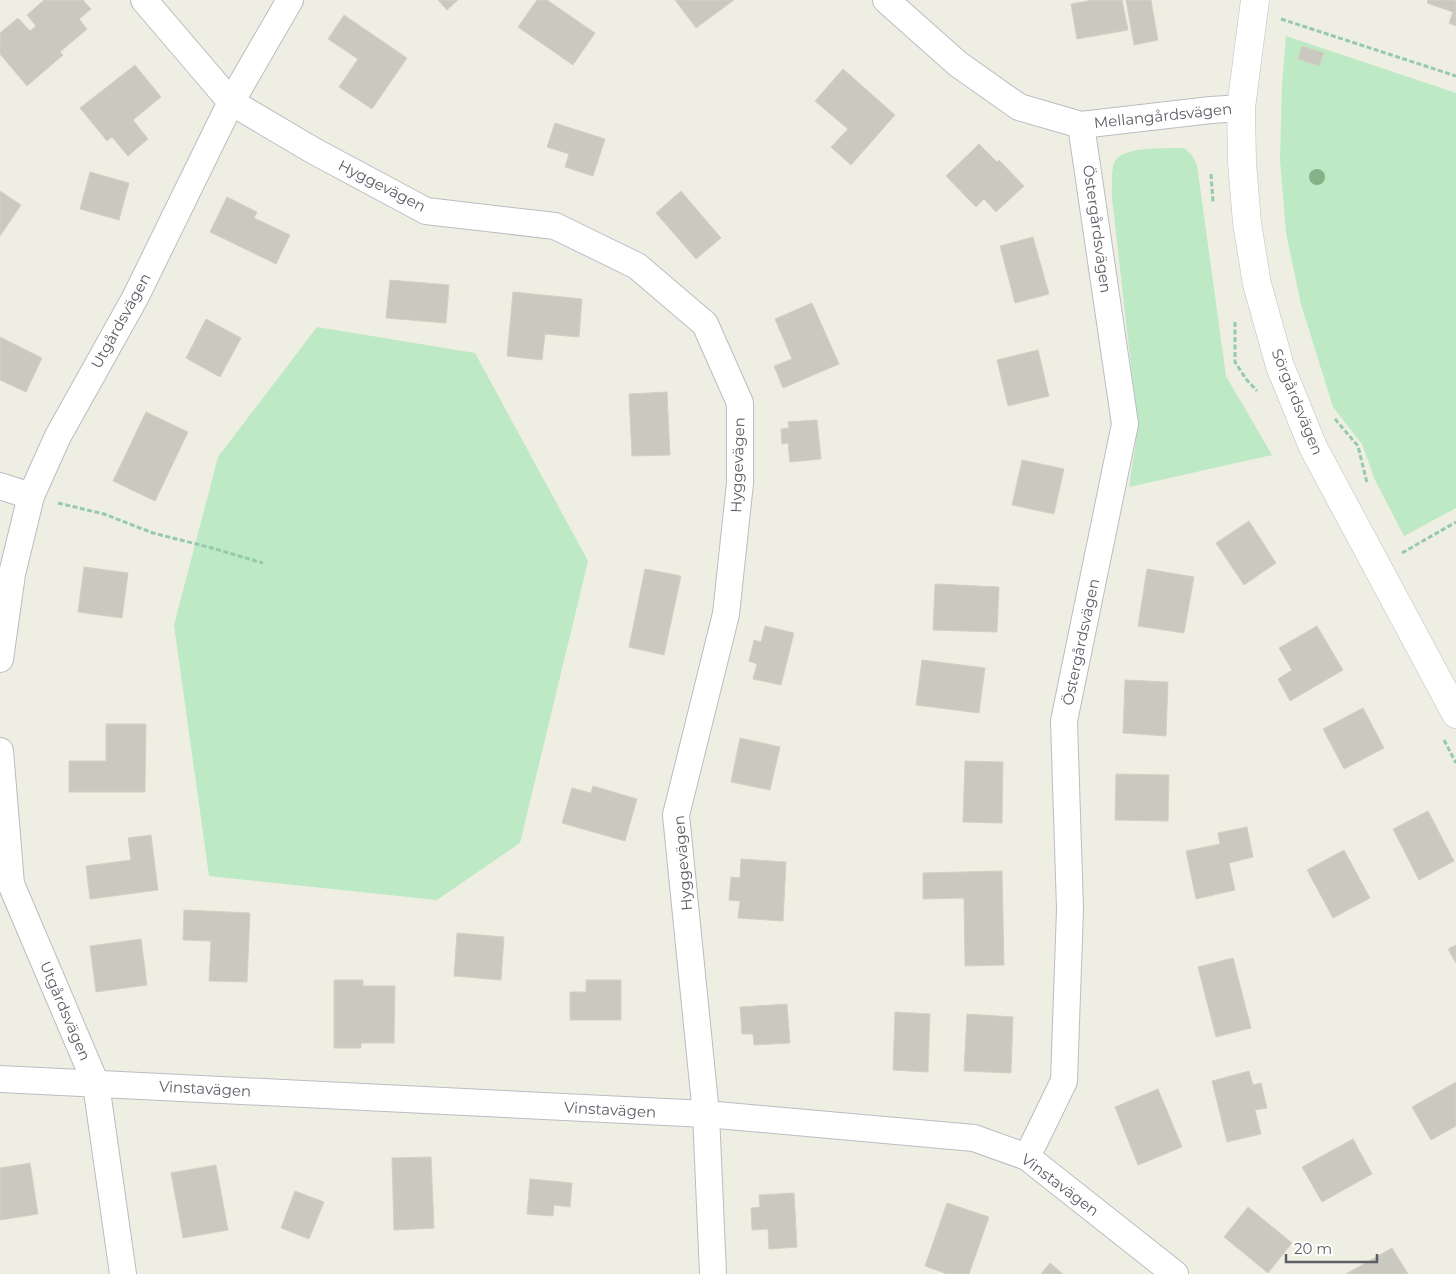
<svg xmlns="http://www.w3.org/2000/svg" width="1456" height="1274" viewBox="0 0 1456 1274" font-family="Montserrat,sans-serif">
  <rect width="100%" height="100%" fill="#efeee3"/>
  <g fill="#bde9c4">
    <path d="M1286,36L1456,93V508L1404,536L1375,480L1362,444L1333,407L1301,304L1286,233L1280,160L1282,85Z"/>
    <path d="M1184,148L1192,155L1197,165L1226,376L1272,455L1129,487L1138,427L1112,198C1112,190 1111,171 1114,163C1121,145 1167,149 1184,148Z"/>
    <path d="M317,327L475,353L588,561L520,843L437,900L209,876L174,625L218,457Z"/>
  </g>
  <g fill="#cac9c0" stroke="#d5d1c1">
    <path d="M44,0H83L91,9L79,19L87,29L60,52L63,55L27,86L0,54V33L18,18L30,31L36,26L27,15Z"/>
    <path d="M438,0H458L447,10Z"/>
    <path d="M537,0H547L595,33L573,65L518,27Z"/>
    <path d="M675,0H734L696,28Z"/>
    <path d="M1093,0H1122L1128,30L1077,39L1071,4Z"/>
    <path d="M1126,0H1151L1158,40L1134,45Z"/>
    <path d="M1428,0H1456V26L1449,23L1453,12L1427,3Z"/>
    <path d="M344,15L407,58L372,109L339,87L358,59L328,39Z"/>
    <path d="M1302,46L1324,53L1319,66L1298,59Z"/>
    <path d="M135,65L161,97L133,120L148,139L128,156L112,137L107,141L80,108Z"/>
    <path d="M843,69L895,115L851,165L831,147L848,129L815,101Z"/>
    <path d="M555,123L605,139L593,176L565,167L569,154L547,147Z"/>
    <path d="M979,144L997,162L999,160L1024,186L996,212L984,199L976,207L946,176Z"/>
    <path d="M90,172L129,183L119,220L80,209Z"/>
    <path d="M0,191L21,205L0,236Z"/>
    <path d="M681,191L721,238L696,259L656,213Z"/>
    <path d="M227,197L257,212L254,218L290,235L276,264L210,232Z"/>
    <path d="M1033,237L1049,294L1015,303L1000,246Z"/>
    <path d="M390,280L449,285L446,323L386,318Z"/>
    <path d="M513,292L582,299L579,337L545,334L542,360L507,356Z"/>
    <path d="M812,303L839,364L783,388L774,366L792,359L775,319Z"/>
    <path d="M206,319L241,338L220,377L186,358Z"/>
    <path d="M0,337L42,358L26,392L0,380Z"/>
    <path d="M1038,350L1049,396L1008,406L997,360Z"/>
    <path d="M667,392L670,455L632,456L629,394Z"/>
    <path d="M146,412L188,432L155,501L113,481Z"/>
    <path d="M817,420L821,459L790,462L788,443L782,444L781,429L789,428L788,422Z"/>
    <path d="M1022,460L1064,469L1054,514L1012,505Z"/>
    <path d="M1249,521L1276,563L1244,585L1216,543Z"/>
    <path d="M84,567L128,573L122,618L78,612Z"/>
    <path d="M645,569L681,576L664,655L629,647Z"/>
    <path d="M1147,569L1194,577L1184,633L1138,626Z"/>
    <path d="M935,584L999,587L997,632L933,630Z"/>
    <path d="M765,626L794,633L781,685L753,679L757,664L749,661L754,640L761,642Z"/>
    <path d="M1317,626L1343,670L1290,701L1278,679L1292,670L1279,648Z"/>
    <path d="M922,660L985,668L979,713L916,705Z"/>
    <path d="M1125,680L1168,682L1166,736L1123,733Z"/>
    <path d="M1363,708L1384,748L1344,769L1323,729Z"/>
    <path d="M106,724H146L145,792H69V761H106Z"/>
    <path d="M740,738L780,747L770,790L731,782Z"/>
    <path d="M965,761L1003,762L1002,823L963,822Z"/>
    <path d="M1116,774L1169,775L1168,821L1115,820Z"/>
    <path d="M593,786L637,799L625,841L562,823L572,788L591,793Z"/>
    <path d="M1428,811L1454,861L1419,880L1393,829Z"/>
    <path d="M1247,827L1253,857L1229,863L1235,890L1196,899L1186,851L1220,844L1218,833Z"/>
    <path d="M151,835L158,890L90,899L86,866L131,860L128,838Z"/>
    <path d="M1344,850L1370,898L1333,918L1307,870Z"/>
    <path d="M741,859L786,862L783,921L738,918L740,901L729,900L731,877L740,878Z"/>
    <path d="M1002,871L1004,965L965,966L964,898L923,899V873Z"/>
    <path d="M184,910L250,913L247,982L209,981L211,941L183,940Z"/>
    <path d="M457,933L504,937L501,980L454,976Z"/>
    <path d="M141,939L147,985L96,992L90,946Z"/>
    <path d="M1456,945V963L1448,949Z"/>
    <path d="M1233,958L1251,1028L1216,1037L1198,967Z"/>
    <path d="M334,980H363V986H395L394,1043H361V1048H334Z"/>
    <path d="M586,980H621V1020H570V992H586Z"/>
    <path d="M787,1004L790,1043L754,1045L753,1034H742L740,1007Z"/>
    <path d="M895,1012L930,1014L928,1072L893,1070Z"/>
    <path d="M967,1014L1013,1017L1011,1073L964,1071Z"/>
    <path d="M1249,1071L1253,1085L1261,1083L1267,1108L1255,1110L1261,1134L1227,1142L1212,1081Z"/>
    <path d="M1456,1082V1126L1431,1140L1412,1107Z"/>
    <path d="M1158,1089L1182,1147L1138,1165L1115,1107Z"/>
    <path d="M1353,1139L1372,1174L1322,1202L1302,1167Z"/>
    <path d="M431,1157L434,1228L394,1230L392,1158Z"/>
    <path d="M30,1163L38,1214L0,1220V1168Z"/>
    <path d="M216,1165L228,1230L183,1238L171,1173Z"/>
    <path d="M530,1179L572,1183L570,1207L554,1205L553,1216L527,1214Z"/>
    <path d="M295,1191L324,1202L309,1239L281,1228Z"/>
    <path d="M794,1193L797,1247L769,1249L768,1229L752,1230L751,1208L760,1207L759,1195Z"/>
    <path d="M947,1203L989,1217L969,1274H947L925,1266Z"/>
    <path d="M1248,1207L1292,1243L1268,1273L1224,1237Z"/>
    <path d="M1392,1248L1408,1274H1346Z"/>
    <path d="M1050,1263L1063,1274H1041Z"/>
  </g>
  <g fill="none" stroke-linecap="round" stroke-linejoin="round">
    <defs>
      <g id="street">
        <path d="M144,0L231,102L314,151L426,211L555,226L637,266L705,324L740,403V483L726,614L676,815L706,1114L713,1274"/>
        <path d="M886,0L958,64L1019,107L1081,125L1211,110L1241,108"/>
        <path d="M0,486L31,496"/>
        <path d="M0,659L12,574L31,496L58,436L135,298L231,102L290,0"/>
        <path d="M0,751L11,884L96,1084L123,1274"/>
        <path d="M0,1079L706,1114L974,1138L1027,1157L1175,1274"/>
        <path d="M1027,1157L1064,1081L1070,909L1064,721L1125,424L1081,125"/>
      </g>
      <path id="secondary" d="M1255,0L1241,108L1242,162L1247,223L1257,284L1280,366L1313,447L1456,714"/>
    </defs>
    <use href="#street" stroke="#bbbcc3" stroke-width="28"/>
    <use href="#secondary" stroke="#bcbec6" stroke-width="29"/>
    <g stroke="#95caac" stroke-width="3" stroke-dasharray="5 2.5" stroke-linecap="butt">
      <path d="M1281,19L1456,76"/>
      <path d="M1211,174L1213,203"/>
      <path d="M1235,322V362L1246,379L1257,391"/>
      <path d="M1335,419L1358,446L1367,483"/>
      <path d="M58,503L104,514L153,533L212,548L263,563"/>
      <path d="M1402,553L1456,522"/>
      <path d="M1444,740L1456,763"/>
    </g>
    <use href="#street" stroke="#fff" stroke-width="26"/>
    <use href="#secondary" stroke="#fff" stroke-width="28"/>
  </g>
  <circle fill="#84b388" cx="1317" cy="177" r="8"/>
  <g text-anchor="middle" stroke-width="4" stroke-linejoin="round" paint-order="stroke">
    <g font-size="15" fill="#5b5e65" stroke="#fff">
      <text transform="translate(1163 116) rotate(-6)" y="5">Mellangårdsvägen</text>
      <text transform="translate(382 186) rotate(27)" y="5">Hyggevägen</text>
      <text transform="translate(1097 229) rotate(82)" y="5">Östergårdsvägen</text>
      <text transform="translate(121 321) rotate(-61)" y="5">Utgårdsvägen</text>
      <text transform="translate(1297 402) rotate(68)" y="5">Sörgårdsvägen</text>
      <text transform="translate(738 465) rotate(-88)" y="5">Hyggevägen</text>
      <text transform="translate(1081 642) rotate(-78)" y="5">Östergårdsvägen</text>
      <text transform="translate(683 863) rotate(-95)" y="5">Hyggevägen</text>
      <text transform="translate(65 1011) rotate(67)" y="5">Utgårdsvägen</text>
      <text transform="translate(205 1089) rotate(3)" y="5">Vinstavägen</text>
      <text transform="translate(610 1110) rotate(3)" y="5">Vinstavägen</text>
      <text transform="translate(1060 1185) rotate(37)" y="5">Vinstavägen</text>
    </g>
  </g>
  <path d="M1286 1254v8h91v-8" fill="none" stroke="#5b5e65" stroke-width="2.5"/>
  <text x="1294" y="1254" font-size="15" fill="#5b5e65" stroke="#ffffff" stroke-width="4" paint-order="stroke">20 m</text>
</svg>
